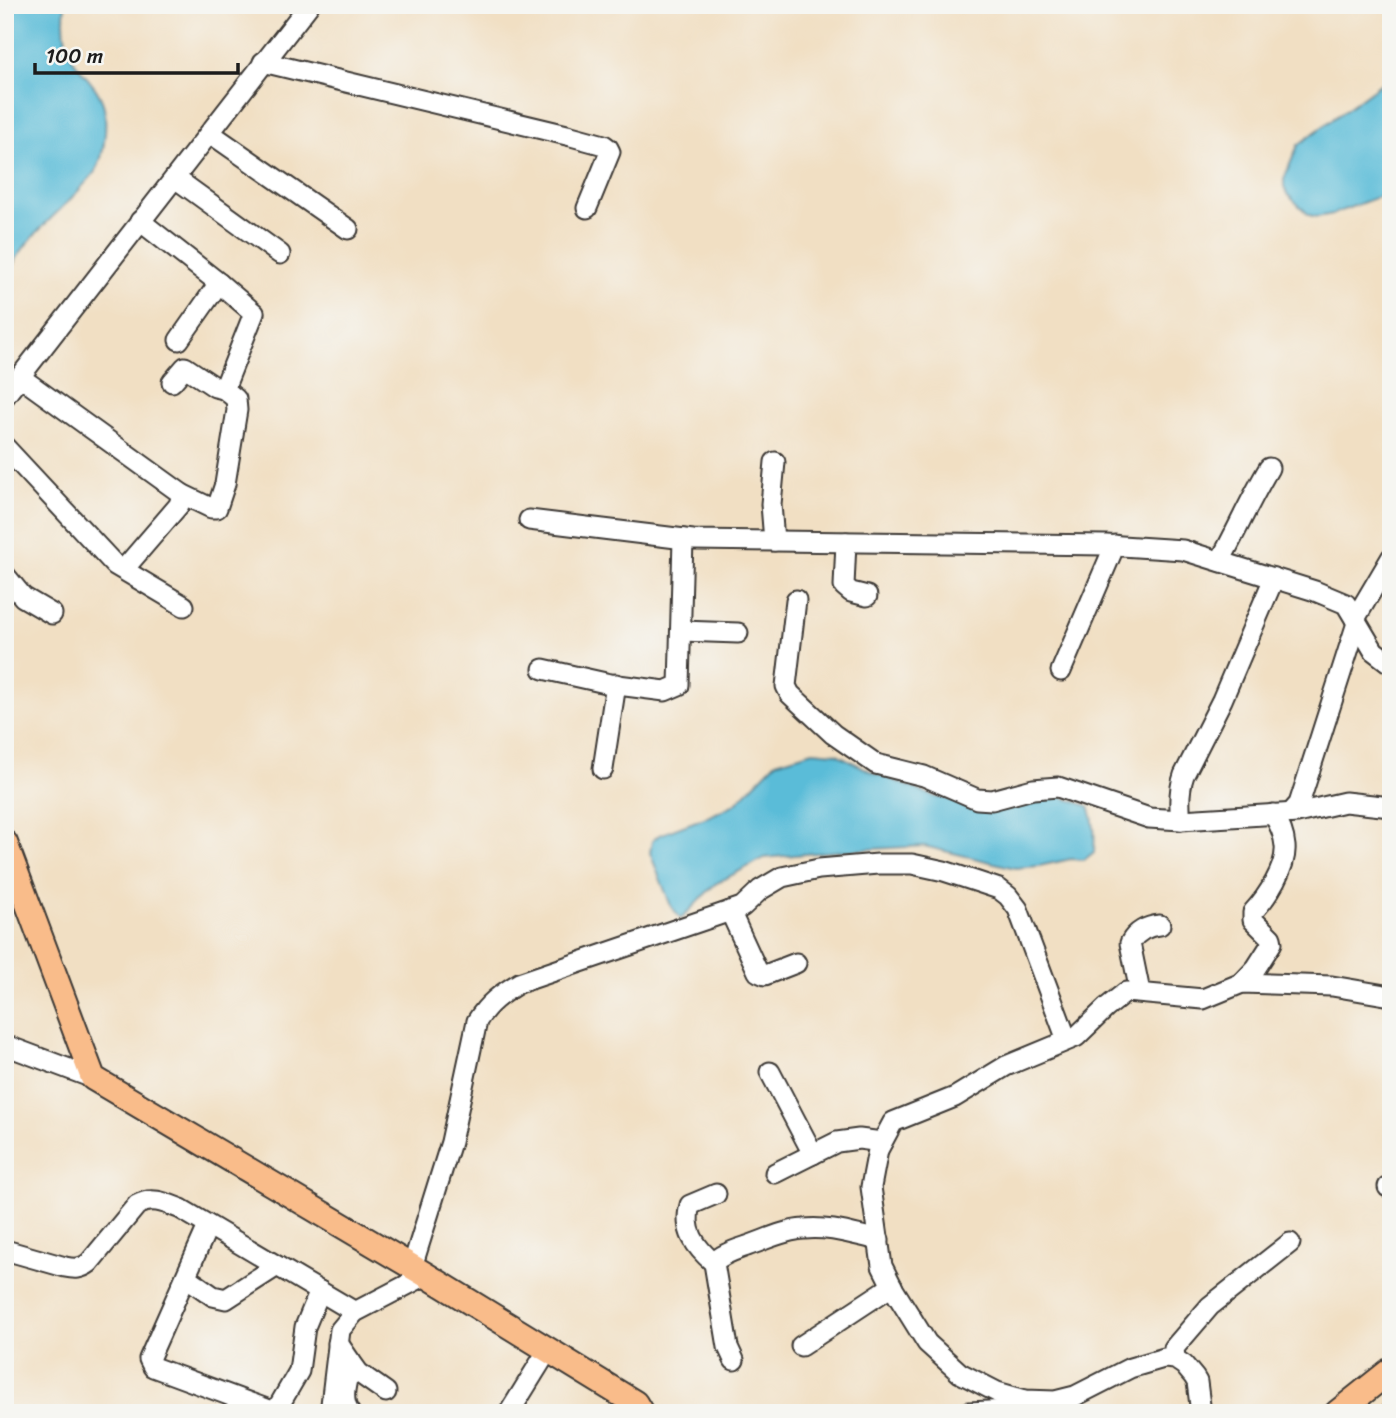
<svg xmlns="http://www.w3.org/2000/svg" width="1396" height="1418" viewBox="0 0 1396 1418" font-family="Sriracha,sans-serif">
  <rect width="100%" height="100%" fill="#f6f6f2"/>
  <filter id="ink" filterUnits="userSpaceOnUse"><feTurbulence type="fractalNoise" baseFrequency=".0143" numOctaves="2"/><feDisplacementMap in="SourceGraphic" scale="14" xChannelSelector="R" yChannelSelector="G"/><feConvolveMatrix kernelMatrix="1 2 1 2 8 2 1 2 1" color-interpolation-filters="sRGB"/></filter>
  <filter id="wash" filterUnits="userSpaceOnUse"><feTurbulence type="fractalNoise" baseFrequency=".00686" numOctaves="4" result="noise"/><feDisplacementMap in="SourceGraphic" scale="28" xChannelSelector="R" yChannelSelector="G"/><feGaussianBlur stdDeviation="1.57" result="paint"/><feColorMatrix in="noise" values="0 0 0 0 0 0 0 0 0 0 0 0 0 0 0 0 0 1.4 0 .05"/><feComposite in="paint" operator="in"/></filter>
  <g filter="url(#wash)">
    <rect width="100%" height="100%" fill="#f1dfc3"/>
    <g fill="#5abcd8" stroke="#3b6c7a" stroke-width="2">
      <path d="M5,5H65C63,22 64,43 72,58C82,74 99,87 104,107C107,123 105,155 96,170C92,177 84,184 79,190C50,222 22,239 5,281Z"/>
      <path d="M1391,76V192L1333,214L1317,217L1309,215L1287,194L1284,186V179L1298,145Z"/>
      <path d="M813,751L835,753L870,771L936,797L988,805L1043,791L1089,806C1095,822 1095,836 1094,852L1084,860L1071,859L1039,866L1015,868L924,846L837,851L764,858L715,884L681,919L671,906L650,853L652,841L659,835L712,815L735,804L776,762Z"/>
    </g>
  </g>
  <g filter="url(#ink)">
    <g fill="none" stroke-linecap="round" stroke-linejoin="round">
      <defs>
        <g id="minor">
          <path d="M263,62L571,136L604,145L608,148L610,152L587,208"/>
          <path d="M210,133L348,229"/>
          <path d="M175,178L280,254"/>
          <path d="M140,221L219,283L179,340"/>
          <path d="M20,377L182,494L211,508H217L225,484L237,410L236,399L224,389"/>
          <path d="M172,382L185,367L215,387L224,389L254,313L219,283"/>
          <path d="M5,396L309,5"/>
          <path d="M5,447L115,565L184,606"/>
          <path d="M529,520L693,540L1106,545L1183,550L1315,591L1346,604L1374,651L1391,664"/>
          <path d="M774,541L771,504L775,462"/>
          <path d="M846,542L844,586L851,592L867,596"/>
          <path d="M1220,561C1237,530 1251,498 1269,468"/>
          <path d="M124,569L179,505L182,494"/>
          <path d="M5,575L23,597L52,614"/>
          <path d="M796,600L786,686L790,694L833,734L876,764L924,776L977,799L992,800L1033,789L1058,787L1149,818L1181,820L1297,813L1345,802L1391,807"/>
          <path d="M1355,619L1391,558"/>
          <path d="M681,631L738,633"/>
          <path d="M543,669L610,684L665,691L679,685L683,539"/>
          <path d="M1061,671L1115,545"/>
          <path d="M603,769L616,684"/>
          <path d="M1291,813L1299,804L1357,623"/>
          <path d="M1181,820C1179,804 1179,789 1184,775L1222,700L1274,578"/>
          <path d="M730,911L758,972L765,975L796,963"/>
          <path d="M1242,983L1256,968L1272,943L1271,938L1253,920V912C1267,897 1287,867 1285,846C1284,835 1279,823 1273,814"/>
          <path d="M1140,992L1130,943C1136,932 1147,926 1160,925"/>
          <path d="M5,1045L93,1078"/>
          <path d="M770,1072L813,1154"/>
          <path d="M775,1173L837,1142L859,1139L882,1142"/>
          <path d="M1388,1187H1391"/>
          <path d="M208,1226L149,1359L153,1367L272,1411L277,1409L299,1371L305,1327L320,1291"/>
          <path d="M5,1250L65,1267C75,1269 81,1269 89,1263L137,1205C152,1196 166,1203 181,1209L355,1312"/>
          <path d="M714,1263C695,1247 683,1230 690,1205L716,1194"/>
          <path d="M412,1267L451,1142L477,1021C488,1003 501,994 519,983L742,907L760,890L782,877L819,869L878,864H912L944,871L978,882L999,889L1008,896L1018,909L1067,1040"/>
          <path d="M186,1277L213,1296L226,1299L277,1266"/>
          <path d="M338,1343L351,1362C348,1378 339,1399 350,1413"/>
          <path d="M801,1346L892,1286"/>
          <path d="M1175,1359L1174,1348L1210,1306L1290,1243"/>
          <path d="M734,1360L728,1347L714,1263C721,1254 736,1250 747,1246C765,1240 784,1230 804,1229C829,1226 855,1235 879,1240"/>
          <path d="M351,1362L359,1373L386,1392"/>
          <path d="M969,1412L1008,1410L1025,1400"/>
          <path d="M330,1413L340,1330L355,1312L426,1275"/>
          <path d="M509,1413L548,1350"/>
          <path d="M1201,1413L1197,1382L1194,1377L1184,1365L1175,1359L1164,1358L1130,1368L1075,1396L1055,1401L1025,1400L997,1392L960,1373L927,1343L894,1290L882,1266L871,1187L878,1150L893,1122L955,1097L1006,1066L1076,1037L1106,1008L1126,992L1203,999L1242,983L1332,986L1391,996"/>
          <path d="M1390,1413L1391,1412"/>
        </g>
        <g id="major">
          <path d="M5,843L93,1078L426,1275L635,1403L641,1413"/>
          <path d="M1337,1413L1391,1370"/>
        </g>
      </defs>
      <use href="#minor" stroke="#3c3935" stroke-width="23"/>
      <use href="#major" stroke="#3c3935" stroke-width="28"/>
      <use href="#minor" stroke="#fff" stroke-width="19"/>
      <use href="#major" stroke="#f9bc8a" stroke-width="24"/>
    </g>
  </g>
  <rect width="1396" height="1418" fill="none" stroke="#f6f6f2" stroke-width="28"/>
  <path d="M35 63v10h203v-10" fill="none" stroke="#1c1c1c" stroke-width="3.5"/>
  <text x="46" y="63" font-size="21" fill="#1c1c1c" stroke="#f6f6f2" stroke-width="5" paint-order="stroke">100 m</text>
</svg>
